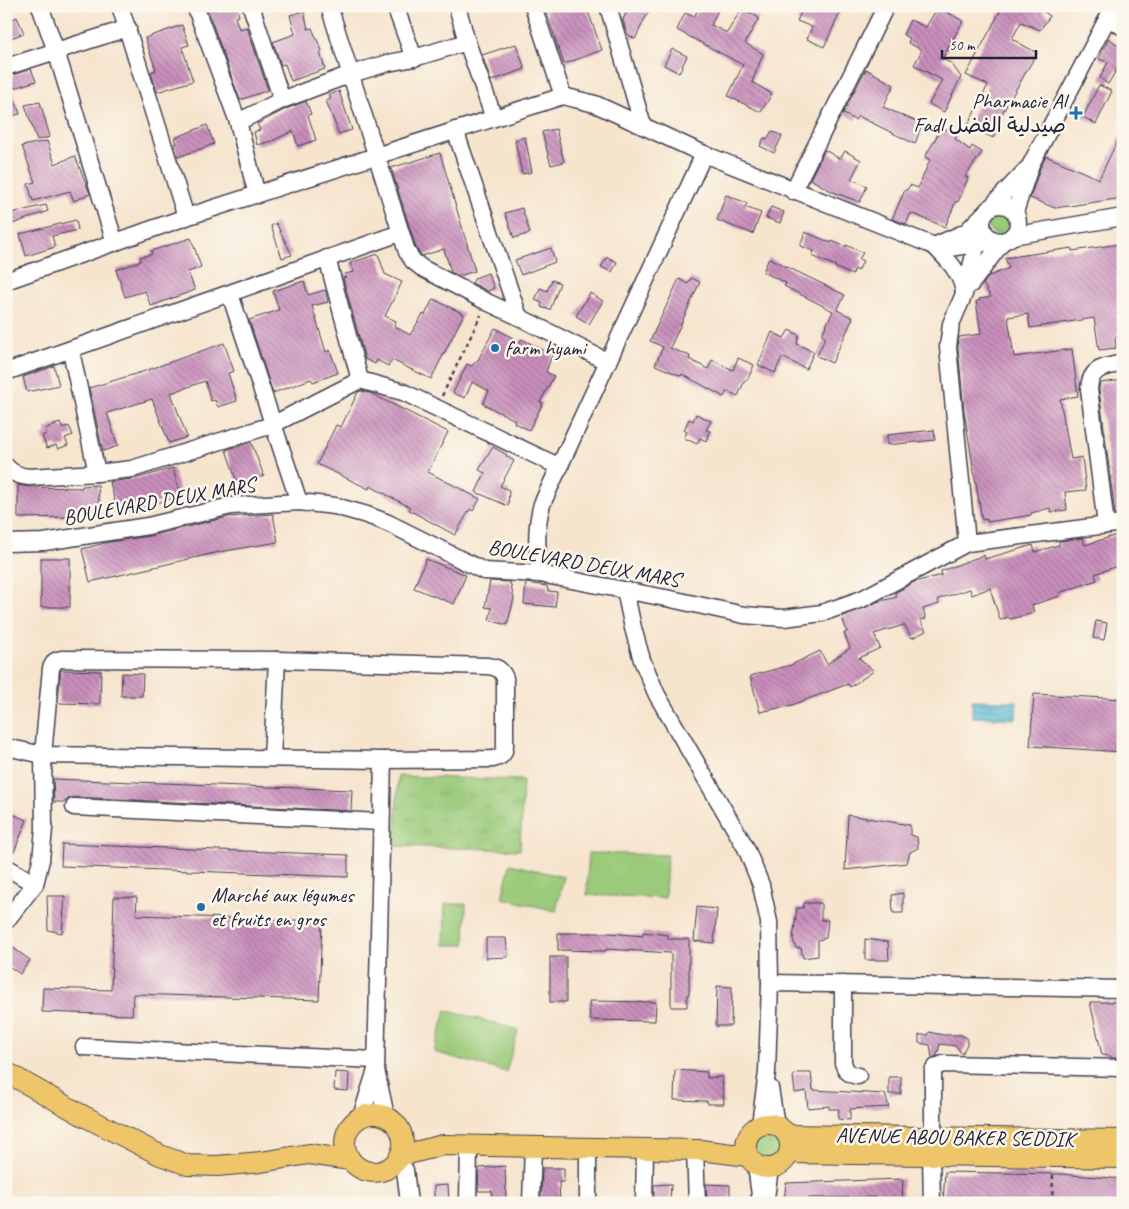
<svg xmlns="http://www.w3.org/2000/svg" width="1129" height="1209" viewBox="0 0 1129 1209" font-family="Caveat,'Playpen Sans Arabic',sans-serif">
  <defs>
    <pattern id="grass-tufts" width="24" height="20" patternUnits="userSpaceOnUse" patternTransform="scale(1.25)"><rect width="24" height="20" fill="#9bcb7a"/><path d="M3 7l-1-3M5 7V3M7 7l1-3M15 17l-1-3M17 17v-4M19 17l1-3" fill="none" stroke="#85ae6a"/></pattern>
    <pattern id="water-rules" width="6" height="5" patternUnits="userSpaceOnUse" patternTransform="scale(1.25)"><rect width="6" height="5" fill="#55bad4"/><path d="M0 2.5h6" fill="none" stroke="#4697ad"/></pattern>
    <pattern id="building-back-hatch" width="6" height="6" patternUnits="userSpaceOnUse" patternTransform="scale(1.25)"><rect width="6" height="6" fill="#c98fbc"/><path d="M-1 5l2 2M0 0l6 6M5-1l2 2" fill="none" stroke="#a3749a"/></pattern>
  </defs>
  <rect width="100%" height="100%" fill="#fbf7ec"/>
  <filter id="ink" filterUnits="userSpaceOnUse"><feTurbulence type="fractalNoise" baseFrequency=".02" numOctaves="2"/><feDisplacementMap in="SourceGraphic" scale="10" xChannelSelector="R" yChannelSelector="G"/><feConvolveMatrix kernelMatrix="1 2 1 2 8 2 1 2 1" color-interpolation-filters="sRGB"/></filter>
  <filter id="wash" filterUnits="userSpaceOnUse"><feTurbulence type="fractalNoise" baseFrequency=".0096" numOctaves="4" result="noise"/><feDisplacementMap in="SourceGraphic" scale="20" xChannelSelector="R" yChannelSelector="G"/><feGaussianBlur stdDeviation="1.12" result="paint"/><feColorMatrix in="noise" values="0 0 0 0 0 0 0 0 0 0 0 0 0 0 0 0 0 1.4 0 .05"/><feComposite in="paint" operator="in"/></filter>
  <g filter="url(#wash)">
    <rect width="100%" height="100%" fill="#f6e4cd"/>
    <g fill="url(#grass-tufts)" stroke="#5e765a">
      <circle cx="1001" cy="223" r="13"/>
      <path d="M398,776L523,780L520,850L395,846Z"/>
      <circle cx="767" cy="1148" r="13"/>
    </g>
    <g fill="#9bcb7a" stroke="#5e765a">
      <path d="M588,853L667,855L665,898L587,895Z"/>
      <path d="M510,864L564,877L556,911L502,898Z"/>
      <path d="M445,904H466L465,945H444Z"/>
      <path d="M446,1010L518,1030L506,1072L434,1052Z"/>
    </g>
    <path fill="url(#water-rules)" stroke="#3c6e88" d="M972,700L1017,701L1016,719L972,717Z"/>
    <g id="blocks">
      <g fill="url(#building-back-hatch)">
        <path d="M206,6H236L239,16L235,17L239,29L247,27L268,90L240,100Z"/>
        <path d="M544,6H586L602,50L564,64Z"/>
        <path d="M629,6H651L635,39L627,34L623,20Z"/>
        <path d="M700,6H720L711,25L727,33L742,8L759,18L745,43L763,54L752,82L772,94L761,112L728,96L743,65L677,30L685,13L694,17Z"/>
        <path d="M804,6H843L824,47L807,39L812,27L797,21Z"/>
        <path d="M1003,6H1046L1043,11L1050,16L1040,30L1021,22L1012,39L1037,53L1000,117L1001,121L993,138L968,125L988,85L966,75Z"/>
        <path d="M938,7L963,21L942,59L951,63L961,77L944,112L929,104L942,80L914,65L922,50L908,43L910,38L903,35L910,20L926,27Z"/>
        <path d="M304,11L308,29L312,28L322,51L320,53L325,69L291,81L285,64L281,65L273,42L295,34L290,15Z"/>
        <path d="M17,17L24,33L6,40V22Z"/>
        <path d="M182,25L189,45L182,47L193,81L157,92L151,72L156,70L145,38Z"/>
        <path d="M1109,38L1123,50L1121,58L1123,59V71L1117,69L1108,84L1100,78L1108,62L1099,59Z"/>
        <path d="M516,44L525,69L491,81L482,55Z"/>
        <path d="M672,49L687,56L679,73L664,65Z"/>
        <path d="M31,69L36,81L11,89L20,114L6,117V77Z"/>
        <path d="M866,69L894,85L883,107L922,124L915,144L858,116L855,120L844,114L842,115Z"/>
        <path d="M1099,85L1112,91L1096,124L1083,117Z"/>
        <path d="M339,91L352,130L339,134L326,101L331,99L329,95Z"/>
        <path d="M306,101L311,114L308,115L316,140L298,146L293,131L272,141L257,145L254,132L260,130L257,124L286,109Z"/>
        <path d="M40,102L50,137L37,140L25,105Z"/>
        <path d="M207,125L214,144L178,157L174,144L177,143L175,138Z"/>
        <path d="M942,127L957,136L955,139L970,150L972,146L982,152L965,177L968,178L958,202L956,201L945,227L911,213L906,224L892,219L905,190H907L910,185L918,188L930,160L925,157Z"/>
        <path d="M556,129L564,162L551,165L542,132Z"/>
        <path d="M1123,129V198L1055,208L1030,198L1040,168L1046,156L1099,179Z"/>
        <path d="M772,131L782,136L774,153L760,146L764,138L767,139Z"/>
        <path d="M525,137L532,172L522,174L515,140Z"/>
        <path d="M47,141L55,164L75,156L90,194L74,201L70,191L33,201L28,184L35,182L22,146Z"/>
        <path d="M825,150L840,159L845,151L861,160L851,179L867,186L860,202L833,192L810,179Z"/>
        <path d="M440,153L475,271L459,276L451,272L444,249L422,256L416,248L391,168Z"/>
        <path d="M726,195L747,203L745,207L761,213L753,234L717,220Z"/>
        <path d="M46,205L48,211L10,225L7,214Z"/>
        <path d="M771,207L784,212L780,223L766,218Z"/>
        <path d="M522,208L530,233L514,238L505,213Z"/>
        <path d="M76,220L78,230L52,236L55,247L26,256L20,234Z"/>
        <path d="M276,223L292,255L282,258L271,226Z"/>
        <path d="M805,232L832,243V241L846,247V245L863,253L859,259L863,261L858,271L855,269L852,275L835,267L836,266L812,256L814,251L800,246Z"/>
        <path d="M191,238L201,267L188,272L195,290L151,306L145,291L125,297L116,270L141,261L140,257L152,254L151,251Z"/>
        <path d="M1120,244L1123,263V284L1119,285L1122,311L1118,312L1120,328H1117L1118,337L1115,338L1116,348L1099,350L1094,318L1030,328L1028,314L1008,317L1014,357L1072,349L1078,396L1060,399L1071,459L1082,457L1086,490L1065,492L1067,510L1051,512L1050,508L1031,513V515L1019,517L987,522V519L982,520L964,411L958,347L959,337L981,334L976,301H980L979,299L991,297L983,284L989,276L1009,268L1005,258L1072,248V251Z"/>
        <path d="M551,248L555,262L521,275L515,260Z"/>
        <path d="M378,254L385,274L402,282L385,316L396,321L394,326L410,335L423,314L425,315L433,299L464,314L431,379L392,360L388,366L377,360L375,364L365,359L343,278L346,277L345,274L354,272L350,263Z"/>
        <path d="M607,257L617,262L612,272L601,267Z"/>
        <path d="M769,258L845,295L837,310L853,318L832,363L817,356L825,338L822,334L833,311L784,286L786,283L763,272Z"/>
        <path d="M488,273L494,288L488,291L472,283L475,278Z"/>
        <path d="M691,278L700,282L670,348L690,356L689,359L708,369L712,360L733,370L738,358L754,365L747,381L745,380L738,396L727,391L724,397L682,374L681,376L655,365L663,347L650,341L679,279L688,284Z"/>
        <path d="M552,280L560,283L550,310L541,307L542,303L535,300L540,288L547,291Z"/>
        <path d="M304,281L308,295L325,290L328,302L312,306L326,352L330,350L338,373L313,382L311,379L273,393L249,320L279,310L273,291Z"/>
        <path d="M590,293L603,301L589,324L576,316Z"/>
        <path d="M495,328L520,342L522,339L552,355L546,372L554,376L540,402L543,403L529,430L514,423L515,420L483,404L489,391L472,382L465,398L453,393L467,364L471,366L478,360Z"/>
        <path d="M789,330L799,335L797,344L814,352L806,369L782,357L775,373L758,365L772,332L784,338Z"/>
        <path d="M224,343L234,371L228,373L237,401L218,407L215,400L211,401L205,381L171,393L187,437L169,443L152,399L107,413L118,446L103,451L89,388L142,372Z"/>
        <path d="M54,366L59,385L27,392L23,377Z"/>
        <path d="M1123,380V513L1115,514L1099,389L1100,383Z"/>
        <path d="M361,391L370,393L448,432L428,472L480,499L473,511L470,509L455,535L409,510L410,507L370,486L369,489L317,464L336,425L341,427L358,392Z"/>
        <path d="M696,414L711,421L706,430L710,431L706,441L700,438L697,444L684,438L687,432L684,430L689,419L693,421Z"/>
        <path d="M60,423L62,428L69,426L73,435L65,438L68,445L58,449L56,445L47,448L42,436L47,434L45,429Z"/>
        <path d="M934,430L935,440L887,445V435Z"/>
        <path d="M251,442L264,476L238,485L226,450Z"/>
        <path d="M493,447L507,455L506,456L514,461L500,486L509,490L508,506L476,492L485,473L479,470Z"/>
        <path d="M173,468L181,496L118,514L110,482L138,478Z"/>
        <path d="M18,485L28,487L82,488V486L98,485L100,516L74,517L73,513L70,514V517L18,518Z"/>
        <path d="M273,514L278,542L219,552L90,582L82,549L109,542L150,536L228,517Z"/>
        <path d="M1123,533V564L1095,574L1097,580L1059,593L1060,596L1032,605L1034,613L1010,619L1008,617L1000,620L990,588L972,595L970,589L938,599L939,604L923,609L926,619L920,620L926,631L912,638L904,625L874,634L880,648L859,658L874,671L850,687L848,684L792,705L760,712L750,676L791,665L820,651L827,664L850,648L844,633L847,632L842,617L877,602L897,597L895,593L914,582L942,575L941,571L984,555L985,559L1033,545L1035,552L1059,545V541L1083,538L1085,545Z"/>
        <rect x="41" y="558" width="29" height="49"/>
        <path d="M426,559L466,575L454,604L414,588Z"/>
        <path d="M490,581L510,582L514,599L507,625L489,620L492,608L485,607Z"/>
        <path d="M526,583L547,586L548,591L557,592L555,607L524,604Z"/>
        <path d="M1096,621L1107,623L1104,640L1093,638Z"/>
        <path d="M61,670L101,671L100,704L58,703Z"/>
        <path d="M122,673L143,674L142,696H121Z"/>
        <path d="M1034,694L1123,699V752L1030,746Z"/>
        <path d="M53,779L352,790L351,811L74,797L69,798L65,802H54Z"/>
        <path d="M12,814L27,820L14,852L6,849V829Z"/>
        <path d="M848,815L910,825V835L917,837L918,848L910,852L907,863L845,870Z"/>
        <path d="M62,844L348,855V877L61,866Z"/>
        <path d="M903,893V913H893L892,895Z"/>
        <path d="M47,896H65L62,933L48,930Z"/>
        <path d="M114,897H137L136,915L322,921L319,1000L133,994L132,1015L42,1012L43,988L111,990Z"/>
        <path d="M804,903H821V920H828L826,938L818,940V956L803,958L801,948H796L793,939L797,908H803Z"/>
        <path d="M697,907L717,909L714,943L694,941Z"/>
        <path d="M643,932L668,935V939H689V994L687,995V1007H671V953L606,949V951L558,950V933H610L643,936Z"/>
        <path d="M486,938H506L508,957L486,958Z"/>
        <path d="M865,939L888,942L889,960H865Z"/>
        <path d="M6,943L30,960L20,974L6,964Z"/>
        <rect x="550" y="957" width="16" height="45"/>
        <path d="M717,986L732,987L731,1026H716Z"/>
        <path d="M589,1001L656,1002L655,1021L590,1020Z"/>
        <path d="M1090,1002H1123V1058H1111V1056L1102,1055Z"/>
        <path d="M929,1032L943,1035H961L967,1038V1044L962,1054L956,1046L940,1044L937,1056L932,1058L930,1045L919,1043V1035H928Z"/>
        <path d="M675,1070L707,1072V1078L722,1077L724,1104H708L707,1101L674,1100Z"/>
        <path d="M335,1072L349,1073L348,1091L334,1090Z"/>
        <path d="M796,1073H811L813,1090L885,1094L889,1107L850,1109V1120L838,1119L839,1109H829V1106L808,1108L806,1091L795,1093L793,1077Z"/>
        <rect x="889" y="1077" width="12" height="17"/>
        <path d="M505,1166L506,1202H492V1191H478L479,1168Z"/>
        <path d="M542,1168H564V1182H559L560,1203H541Z"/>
        <path d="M945,1172L1060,1174L1123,1179V1203H943Z"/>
        <path d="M903,1179L902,1203H875L876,1197L809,1198V1203H784L786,1183Z"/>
        <path d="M671,1184L670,1203H654V1185Z"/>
        <path d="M706,1184L730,1185V1203H707Z"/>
        <path d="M448,1185L449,1203H434V1186Z"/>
      </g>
    </g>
  </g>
  <g filter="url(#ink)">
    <use href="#blocks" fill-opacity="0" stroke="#423f51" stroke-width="1"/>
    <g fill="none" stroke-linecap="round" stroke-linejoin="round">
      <defs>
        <g id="minor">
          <path d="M40,6L56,51L115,243"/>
          <path d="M120,6L186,217"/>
          <path d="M195,6L238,122L257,195"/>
          <path d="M251,6L282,100"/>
          <path d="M329,6L407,252L413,261L422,268L487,302L519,317"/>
          <path d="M395,6L414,58"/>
          <path d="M457,6L467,42L494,118"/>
          <path d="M533,6L563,96"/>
          <path d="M608,6L643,126"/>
          <path d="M1108,18L1123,27"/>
          <path d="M6,67L128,28"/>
          <path d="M238,122L282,100L351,74L388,63L414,58L467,42"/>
          <path d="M455,130L519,317L608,362"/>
          <path d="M793,191L886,6"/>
          <circle cx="1000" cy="223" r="18"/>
          <path d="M991,207L1027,169"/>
          <path d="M1015,212L1031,164L1114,6"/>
          <path d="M1012,236L1123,217"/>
          <path d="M936,245L966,232L984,214"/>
          <path d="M934,246C947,259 962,273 964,293"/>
          <path d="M327,258L360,380L403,392L560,467"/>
          <path d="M6,281L186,217L563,96L595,104L704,154L934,246L949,248L996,241"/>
          <path d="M971,284L1003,241"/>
          <path d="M230,294L299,502"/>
          <path d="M71,351L97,473"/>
          <path d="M6,372L400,233"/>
          <path d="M6,466C11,473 20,476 29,477L97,473L132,469L272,425L360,380"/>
          <path d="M1106,525L1089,389C1090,367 1105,367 1123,363"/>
          <path d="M6,543L44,542L148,526L231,506L299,502L335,506L367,515L388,523L484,571L540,574L671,599L744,615L784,618L822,613L862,599L967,543L1123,523"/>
          <path d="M967,543L948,347L951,324L964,294L982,224"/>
          <path d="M540,574C537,549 535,529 542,504L704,154"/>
          <path d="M625,590L633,628L642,660L657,695L746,848L761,885L769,922L770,983L767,1072L760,1125"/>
          <path d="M6,747L43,755L383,760L493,759C501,757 504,755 505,746V678C501,669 497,667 487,666L277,660L61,659L55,661L51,668L43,755L44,829L41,860L35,884L6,921"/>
          <path d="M272,758L277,660"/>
          <path d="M383,760L376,1070L386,1116"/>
          <path d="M74,807L381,822"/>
          <path d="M6,867L35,884"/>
          <path d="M770,983L1123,989"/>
          <path d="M843,984V1063C846,1071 849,1075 858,1076"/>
          <path d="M84,1047L376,1060"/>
          <path d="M770,1088L776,1126"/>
          <path d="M361,1117L376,1070"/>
          <path d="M933,1137V1071L936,1067L943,1064L1123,1068"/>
          <path d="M588,1147V1203"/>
          <path d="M695,1149L697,1203"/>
          <path d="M931,1155L932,1203"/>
          <path d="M396,1163L402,1166L405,1170L409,1203"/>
          <path d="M756,1165L761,1203"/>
          <path d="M766,1198L770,1168"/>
          <path d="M468,1203L469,1145"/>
          <path d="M531,1203L533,1146"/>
          <path d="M644,1203L645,1149"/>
        </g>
        <g id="major">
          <path d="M6,1072L80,1114L160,1155L188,1165L217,1166L261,1162L309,1154L350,1160"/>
          <circle cx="374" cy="1143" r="29"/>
          <circle cx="768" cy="1146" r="22"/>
          <path d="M787,1135L1123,1140"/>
          <path d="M789,1153L1123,1158"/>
          <path d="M400,1156L443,1145L700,1150L748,1156"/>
        </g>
      </defs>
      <use href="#minor" stroke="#423f51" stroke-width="19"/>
      <use href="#major" stroke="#423f51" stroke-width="22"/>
      <g stroke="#423f51" stroke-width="2.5" stroke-dasharray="4 4" stroke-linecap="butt">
        <path d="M442,396L481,315"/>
        <path d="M1052,1203L1053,1172"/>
      </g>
      <use href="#minor" stroke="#fff" stroke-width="16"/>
      <use href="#major" stroke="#eec569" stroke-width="20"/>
    </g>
  </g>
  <g fill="#1f6fb2" stroke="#fbf7ec" stroke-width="2">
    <path d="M1073.5 105.5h5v5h5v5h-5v5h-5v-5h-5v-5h5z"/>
    <circle cx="495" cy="348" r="5"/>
    <circle cx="201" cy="907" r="5"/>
  </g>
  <g text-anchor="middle" stroke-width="5" stroke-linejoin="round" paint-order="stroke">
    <g font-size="21" fill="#22223b" stroke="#fbf7ec" text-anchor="start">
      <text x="1066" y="108" text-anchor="end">Pharmacie Al<tspan x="1066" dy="24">Fadl صيدلية الفضل</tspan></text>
      <text x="505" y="355">farm hyami</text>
      <text x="211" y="902">Marché aux légumes<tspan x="211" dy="24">et fruits en gros</tspan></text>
    </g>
    <g font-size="21" fill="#22223b" stroke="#fbf7ec">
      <text transform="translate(159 501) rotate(-10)" y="7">BOULEVARD DEUX MARS</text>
      <text transform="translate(584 563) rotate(10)" y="7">BOULEVARD DEUX MARS</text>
      <text transform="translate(955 1137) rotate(1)" y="7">AVENUE ABOU BAKER SEDDIK</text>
    </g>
  </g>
  <rect width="1129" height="1209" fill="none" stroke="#fbf7ec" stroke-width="25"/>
  <path d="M942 50v8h94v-8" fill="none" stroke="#22223b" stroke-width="2.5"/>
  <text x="949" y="50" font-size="15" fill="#22223b" stroke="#fbf7ec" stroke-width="4" paint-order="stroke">50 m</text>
</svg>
